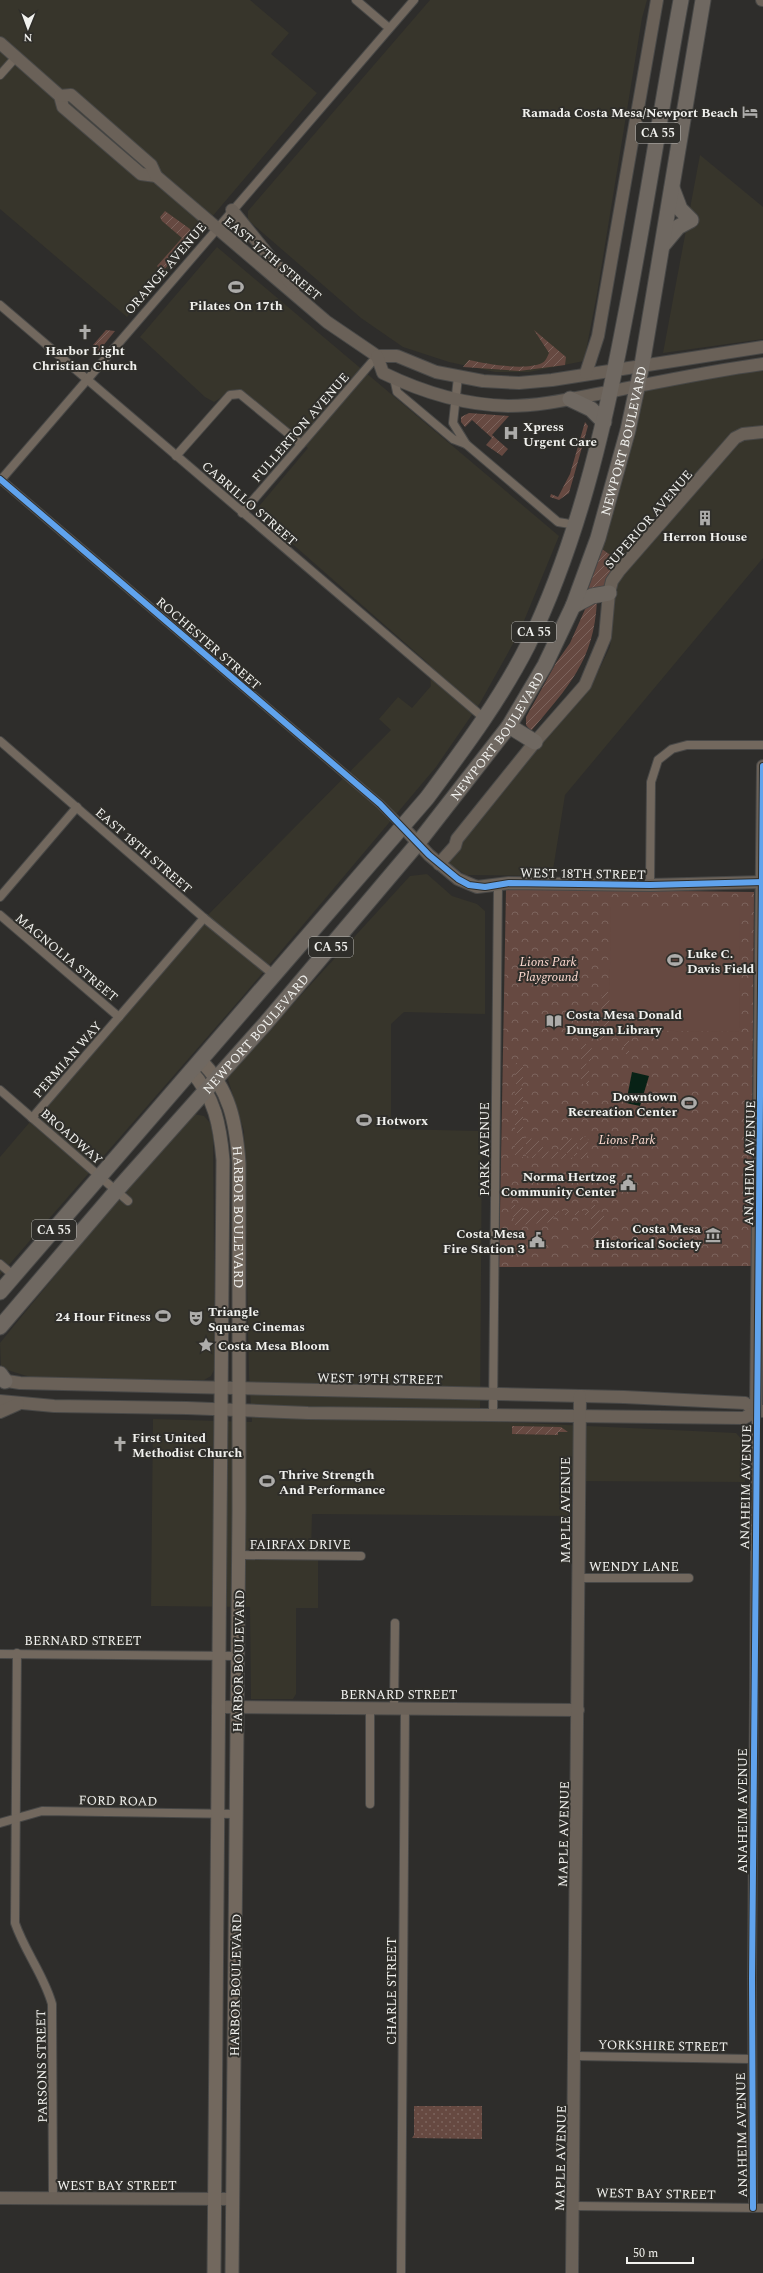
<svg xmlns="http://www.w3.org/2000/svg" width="763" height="2273" viewBox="0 0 763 2273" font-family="Spectral,serif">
  <defs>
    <pattern id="grass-dots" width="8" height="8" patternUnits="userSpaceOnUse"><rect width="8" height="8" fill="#664941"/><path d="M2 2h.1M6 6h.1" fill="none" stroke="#7c645d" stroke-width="1.8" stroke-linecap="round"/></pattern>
    <pattern id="forest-crowns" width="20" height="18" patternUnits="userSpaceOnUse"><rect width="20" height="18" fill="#664941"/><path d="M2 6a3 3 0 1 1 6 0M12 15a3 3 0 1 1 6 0" fill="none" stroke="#7c645d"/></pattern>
    <pattern id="garden-furrows" width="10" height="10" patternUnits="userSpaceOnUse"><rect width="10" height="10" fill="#664941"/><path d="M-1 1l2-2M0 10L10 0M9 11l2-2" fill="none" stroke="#7c645d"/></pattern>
  </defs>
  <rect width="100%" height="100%" fill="#2e2d2b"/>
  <g fill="#37352b">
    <path d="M0,0H250L289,33L271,54L317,93L127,317L0,209Z"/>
    <path d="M430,0H647L642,18L597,294L584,361L529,372H495L449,362L403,347L361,318L248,220V211Z"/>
    <path d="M700,155L763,207V339L663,353Z"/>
    <path d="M217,247L559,536L519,633L480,703L436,767L243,996L0,1275V1157L199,924L391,730L379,719L398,697L412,708L431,686L429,664L255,511L308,448L235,389L214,402L205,397L140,337Z"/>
    <path d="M763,369V558L565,795L552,876L466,875L443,859L596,676L610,647L619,561L602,549L643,390Z"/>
    <path d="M427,874L452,896L477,904L485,911V1014L404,1012L391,1024V1129L482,1131L480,1421L736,1433L746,1444L745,1482L568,1481L569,1516L312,1514L311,1553H318V1608H296V1694L293,1699H251L250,1607L151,1606L153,1419L252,1422L249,1375L244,1131L227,1076L410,876Z"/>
    <path d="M194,1114L204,1116L210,1123L213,1138L215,1368L211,1376L204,1380L33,1378L1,1368L0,1343L184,1118Z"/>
  </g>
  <path fill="url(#grass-dots)" d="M414,2106H482V2139L412,2138L414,2135Z"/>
  <path fill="url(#forest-crowns)" d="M506,889L754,892L751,1266L499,1267Z"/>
  <g fill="url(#garden-furrows)">
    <path d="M165,211L190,229L192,238L162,272L157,266L182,238L162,221L160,217Z"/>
    <path d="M106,330L115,331L98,352L93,345Z"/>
    <path d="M534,330L566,357L565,365L519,371L463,367L469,360C487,364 525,371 542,363C546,361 547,357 549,353Z"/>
    <path d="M469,413L509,416L492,435L508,449L502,456L486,445L492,438L472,420L465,427L461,422V417Z"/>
    <path d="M585,422L588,426L569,493L559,500L550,497L551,494L558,497L570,474Z"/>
    <path d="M602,549L619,561L608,575L603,591L586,595Z"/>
    <path d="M597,601C594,661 568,687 531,731L526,725V717L556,663L570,643L587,605Z"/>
    <path d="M602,992H610L609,1029L629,1030V1054H624V1034H605L604,1040H600Z"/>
    <path d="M581,1044H592L591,1061H581Z"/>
    <path d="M516,1063H523V1084H515Z"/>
    <path d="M581,1063L589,1064V1084H581Z"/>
    <rect x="515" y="1088" width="8" height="21"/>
    <rect x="515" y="1112" width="8" height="21"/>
    <rect x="515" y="1137" width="8" height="21"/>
    <path d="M526,1137L543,1142V1150L526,1157Z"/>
    <path d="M577,1137V1157L560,1150L559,1142Z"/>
    <path d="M580,1137H588L587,1159H580Z"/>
    <path d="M553,1151L564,1153L575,1159L528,1158L538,1153Z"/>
    <path d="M592,1202L607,1219L606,1221H599L598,1247H591V1215H554L553,1222L518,1225L516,1228L511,1207L512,1205H522L523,1211H591Z"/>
    <path d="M512,1426L561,1427L568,1432H558V1435L512,1434Z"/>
  </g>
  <path fill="#664941" d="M611,906H732L740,913L739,1032L609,1030Z"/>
  <path fill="#082216" d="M632,1072L649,1076L640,1106L626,1103Z"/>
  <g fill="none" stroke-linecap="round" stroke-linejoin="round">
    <defs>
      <g id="street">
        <path d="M356,0L389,28"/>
        <path d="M0,75L16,57"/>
        <path d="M0,305L485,719"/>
        <path d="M458,377L453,423L466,444"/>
        <path d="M394,378L397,392L453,439L466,444L558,522L576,525"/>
        <path d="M176,456L230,395L240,394L301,444"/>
        <path d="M0,479L380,804L403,827"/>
        <path d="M0,481L414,0"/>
        <path d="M242,513L377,356"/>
        <path d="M0,741L204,918L274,975"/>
        <path d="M650,885L651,782L658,760L672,749L687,745H763"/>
        <path d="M0,897L77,807"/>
        <path d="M0,915L119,1017"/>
        <path d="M0,1090L128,1201"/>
        <path d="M32,1118L204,918"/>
        <path d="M0,1264L14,1276"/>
        <path d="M493,1414L498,885"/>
        <path d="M239,1555L361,1556"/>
        <path d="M579,1578H689"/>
        <path d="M17,1653L15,1923C25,1952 44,1975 52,2004L53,2199"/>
        <path d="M0,1654L238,1656"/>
        <path d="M370,1708V1804"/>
        <path d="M394,1708L395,1623"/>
        <path d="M0,1823L42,1811L236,1814"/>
        <path d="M575,2056L751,2059"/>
        <path d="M573,2206L763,2208"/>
        <path d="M753,2208L752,1978L756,1411"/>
        <path d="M401,2273L405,1708"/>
      </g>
      <g id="secondary">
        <path d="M762,0H763"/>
        <path d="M0,43L60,96L63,107L141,174L156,176"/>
        <path d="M60,96L71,95L151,165L156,176L327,322L377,356H397L436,372L483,381L519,383L552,380L763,347"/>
        <path d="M232,210L294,287"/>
        <path d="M377,356L383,373C422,392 465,405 508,406C542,406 575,398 608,392C659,382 711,371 763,364"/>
        <path d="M586,373L598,336L657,0"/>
        <path d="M403,827L429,855L458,879L477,887L509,883L650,885L763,882"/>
        <path d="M439,864L455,846L457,839L535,742L585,685L605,637L609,593L612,581L619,571L735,438L743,434L763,432"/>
        <path d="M0,1380L20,1383L624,1397L745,1403L756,1411"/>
        <path d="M0,1401L54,1406L187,1408L308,1413L744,1418L756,1411H763"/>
        <path d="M756,1411L763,766"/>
        <path d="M0,1412L18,1404"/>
        <path d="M218,1707L578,1710"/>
        <path d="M0,2198L233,2199"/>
        <path d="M572,2273L580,1396"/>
      </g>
      <g id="primary">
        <path id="s1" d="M200,1060C230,1089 236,1123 239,1163V1510L232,2273"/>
        <path d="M191,1071C215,1097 220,1126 223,1160L214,2273"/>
      </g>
      <g id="highway">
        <path d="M663,245L678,227L691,220L680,209L672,188"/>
        <path d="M570,399L591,409L604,422"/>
        <path d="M573,606L592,596L609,593"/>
        <path d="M509,726L535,742"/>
        <path d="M0,1292L427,798C464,748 500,700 528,645C577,543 603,434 624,323C645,216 661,108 681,0"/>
        <path id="s2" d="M0,1327L117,1190L265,1024L418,843L509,726L545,665L573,606L598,538L628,430L642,365L703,0"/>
        <path d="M0,1374L5,1381"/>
      </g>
    </defs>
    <use href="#street" stroke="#484847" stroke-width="10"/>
    <use href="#secondary" stroke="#484847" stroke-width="14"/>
    <use href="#primary" stroke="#484847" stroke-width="15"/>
    <use href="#highway" stroke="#484847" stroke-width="17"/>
    <use href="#street" stroke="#72685e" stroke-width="8"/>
    <use href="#secondary" stroke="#6a6158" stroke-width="12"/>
    <use href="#primary" stroke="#72685e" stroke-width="13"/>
    <use href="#highway" stroke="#6f6861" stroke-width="15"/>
    <defs>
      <g id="cycleway">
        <path d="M0,479L380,804L429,855L458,879L469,885L485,887L509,883L650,885L763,882"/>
        <path d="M753,2208L752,1978L763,766"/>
      </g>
    </defs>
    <use href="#cycleway" stroke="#2f2e2a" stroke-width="8"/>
    <use href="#cycleway" stroke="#60a3ed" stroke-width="6"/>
  </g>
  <defs>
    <symbol id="hotel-bare" viewBox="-9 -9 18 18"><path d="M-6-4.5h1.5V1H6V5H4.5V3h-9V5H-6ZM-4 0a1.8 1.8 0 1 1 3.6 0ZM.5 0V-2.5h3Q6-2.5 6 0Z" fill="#adacaa" stroke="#2f2e2a" stroke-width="2.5" paint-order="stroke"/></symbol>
    <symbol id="stadium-bare" viewBox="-9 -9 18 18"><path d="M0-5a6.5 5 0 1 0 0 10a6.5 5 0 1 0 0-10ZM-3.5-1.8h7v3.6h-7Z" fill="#adacaa" stroke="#2f2e2a" stroke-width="2.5" paint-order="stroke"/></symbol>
    <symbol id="church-bare" viewBox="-9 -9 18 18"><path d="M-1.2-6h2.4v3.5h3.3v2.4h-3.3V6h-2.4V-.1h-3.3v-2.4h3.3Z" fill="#adacaa" stroke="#2f2e2a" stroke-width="2.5" paint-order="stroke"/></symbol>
    <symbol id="hospital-bare" viewBox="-9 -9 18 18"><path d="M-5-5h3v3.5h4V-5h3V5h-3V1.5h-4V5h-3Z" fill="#adacaa" stroke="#2f2e2a" stroke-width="2.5" paint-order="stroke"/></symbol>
    <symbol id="building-bare" viewBox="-9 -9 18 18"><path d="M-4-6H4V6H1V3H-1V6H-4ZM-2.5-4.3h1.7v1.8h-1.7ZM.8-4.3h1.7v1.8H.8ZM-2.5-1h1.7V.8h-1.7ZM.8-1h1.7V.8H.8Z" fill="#adacaa" stroke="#2f2e2a" stroke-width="2.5" paint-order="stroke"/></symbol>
    <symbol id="library-bare" viewBox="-9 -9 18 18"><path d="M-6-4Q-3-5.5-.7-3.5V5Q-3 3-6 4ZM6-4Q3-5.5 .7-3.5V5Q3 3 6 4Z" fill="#adacaa" stroke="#2f2e2a" stroke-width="2.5" paint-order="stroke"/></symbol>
    <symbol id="civic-bare" viewBox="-9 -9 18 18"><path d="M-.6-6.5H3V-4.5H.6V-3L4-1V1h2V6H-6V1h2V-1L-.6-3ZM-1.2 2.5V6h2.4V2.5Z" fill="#adacaa" stroke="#2f2e2a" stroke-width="2.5" paint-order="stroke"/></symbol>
    <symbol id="museum-bare" viewBox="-9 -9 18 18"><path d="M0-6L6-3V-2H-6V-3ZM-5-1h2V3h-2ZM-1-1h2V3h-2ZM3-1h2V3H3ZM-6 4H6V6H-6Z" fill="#adacaa" stroke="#2f2e2a" stroke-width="2.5" paint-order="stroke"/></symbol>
    <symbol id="theatre-bare" viewBox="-9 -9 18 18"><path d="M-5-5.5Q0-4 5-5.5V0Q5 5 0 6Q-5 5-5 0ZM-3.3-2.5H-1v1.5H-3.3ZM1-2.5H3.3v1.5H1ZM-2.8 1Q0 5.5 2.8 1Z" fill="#adacaa" stroke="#2f2e2a" stroke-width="2.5" paint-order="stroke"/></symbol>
    <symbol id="sight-bare" viewBox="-9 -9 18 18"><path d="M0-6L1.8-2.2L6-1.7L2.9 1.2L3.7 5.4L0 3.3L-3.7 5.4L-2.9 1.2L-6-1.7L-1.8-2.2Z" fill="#adacaa" stroke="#2f2e2a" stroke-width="2.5" paint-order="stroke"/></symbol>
  </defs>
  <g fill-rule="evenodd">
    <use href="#hotel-bare" x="739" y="101" width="22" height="22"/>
    <use href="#stadium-bare" x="225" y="276" width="22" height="22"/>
    <use href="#church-bare" x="74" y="321" width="22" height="22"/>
    <use href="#hospital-bare" x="500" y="422" width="22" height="22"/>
    <use href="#building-bare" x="694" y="507" width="22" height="22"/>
    <use href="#stadium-bare" x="664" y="949" width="22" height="22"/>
    <use href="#library-bare" x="543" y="1010" width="22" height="22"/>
    <use href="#stadium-bare" x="678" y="1092" width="22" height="22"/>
    <use href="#stadium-bare" x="353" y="1109" width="22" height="22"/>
    <use href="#civic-bare" x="617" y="1172" width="22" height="22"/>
    <use href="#museum-bare" x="702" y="1224" width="22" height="22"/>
    <use href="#civic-bare" x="526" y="1229" width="22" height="22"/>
    <use href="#stadium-bare" x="152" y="1305" width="22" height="22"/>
    <use href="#theatre-bare" x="185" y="1307" width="22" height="22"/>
    <use href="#sight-bare" x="195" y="1334" width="22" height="22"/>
    <use href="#church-bare" x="109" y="1433" width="22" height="22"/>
    <use href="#stadium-bare" x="256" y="1470" width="22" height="22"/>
  </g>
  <g text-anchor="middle" stroke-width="4" stroke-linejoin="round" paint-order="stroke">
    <g fill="#2f2e2a" stroke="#b7b6b3" stroke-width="1">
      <rect x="636" y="123" width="44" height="20" rx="3"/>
      <rect x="512" y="622" width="44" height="20" rx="3"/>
      <rect x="309" y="937" width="44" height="20" rx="3"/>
      <rect x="32" y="1220" width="44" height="20" rx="3"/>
    </g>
    <g font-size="12" font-weight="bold" fill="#f1f1ee">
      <text x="658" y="137">CA 55</text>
      <text x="534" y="636">CA 55</text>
      <text x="331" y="951">CA 55</text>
      <text x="54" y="1234">CA 55</text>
    </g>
    <g font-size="13" font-weight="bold" fill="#f1f1ee" stroke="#2f2e2a" text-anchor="start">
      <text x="738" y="117" text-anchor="end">Ramada Costa Mesa/Newport Beach</text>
      <text x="236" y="310" text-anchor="middle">Pilates On 17th</text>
      <text x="85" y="355" text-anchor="middle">Harbor Light<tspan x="85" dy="15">Christian Church</tspan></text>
      <text x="523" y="431">Xpress<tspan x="523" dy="15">Urgent Care</tspan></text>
      <text x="705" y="541" text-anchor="middle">Herron House</text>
      <text x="687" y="958">Luke C.<tspan x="687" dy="15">Davis Field</tspan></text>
      <text x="566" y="1019">Costa Mesa Donald<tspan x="566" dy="15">Dungan Library</tspan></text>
      <text x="677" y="1101" text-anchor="end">Downtown<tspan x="677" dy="15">Recreation Center</tspan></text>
      <text x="376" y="1125">Hotworx</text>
      <text x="616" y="1181" text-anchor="end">Norma Hertzog<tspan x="616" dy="15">Community Center</tspan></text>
      <text x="701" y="1233" text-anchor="end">Costa Mesa<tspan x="701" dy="15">Historical Society</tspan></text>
      <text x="525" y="1238" text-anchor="end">Costa Mesa<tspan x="525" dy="15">Fire Station 3</tspan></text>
      <text x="208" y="1316">Triangle<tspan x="208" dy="15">Square Cinemas</tspan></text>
      <text x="151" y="1321" text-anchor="end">24 Hour Fitness</text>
      <text x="218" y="1350">Costa Mesa Bloom</text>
      <text x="132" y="1442">First United<tspan x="132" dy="15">Methodist Church</tspan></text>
      <text x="279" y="1479">Thrive Strength<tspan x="279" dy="15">And Performance</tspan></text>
    </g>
    <g font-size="13" fill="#f1f1ee" stroke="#2f2e2a">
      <text transform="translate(273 258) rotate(40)" y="5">EAST 17TH STREET</text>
      <text transform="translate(165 268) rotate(-49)" y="5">ORANGE AVENUE</text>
      <text transform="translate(300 427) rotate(-49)" y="5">FULLERTON AVENUE</text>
      <text dy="5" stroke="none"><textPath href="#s2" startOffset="1097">NEWPORT BOULEVARD</textPath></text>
      <text transform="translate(250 503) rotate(41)" y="5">CABRILLO STREET</text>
      <text transform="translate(648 519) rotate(-49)" y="5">SUPERIOR AVENUE</text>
      <text transform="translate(209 643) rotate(41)" y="5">ROCHESTER STREET</text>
      <text dy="5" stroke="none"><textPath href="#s2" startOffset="773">NEWPORT BOULEVARD</textPath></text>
      <text transform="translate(144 850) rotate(41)" y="5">EAST 18TH STREET</text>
      <text transform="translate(583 873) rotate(1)" y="5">WEST 18TH STREET</text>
      <text transform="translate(67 957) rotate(40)" y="5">MAGNOLIA STREET</text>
      <text dy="5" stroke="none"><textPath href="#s2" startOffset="389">NEWPORT BOULEVARD</textPath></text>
      <text transform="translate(67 1059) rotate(-49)" y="5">PERMIAN WAY</text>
      <text transform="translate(72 1136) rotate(41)" y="5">BROADWAY</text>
      <text transform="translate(484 1149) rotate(-90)" y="5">PARK AVENUE</text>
      <text transform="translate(749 1163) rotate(-89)" y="5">ANAHEIM AVENUE</text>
      <text dy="5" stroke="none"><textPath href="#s1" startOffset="167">HARBOR BOULEVARD</textPath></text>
      <text transform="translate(380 1378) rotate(1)" y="5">WEST 19TH STREET</text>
      <text transform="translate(745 1487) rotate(-89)" y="5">ANAHEIM AVENUE</text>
      <text transform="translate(565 1510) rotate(-90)" y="5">MAPLE AVENUE</text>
      <text x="300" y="1549">FAIRFAX DRIVE</text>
      <text x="634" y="1571">WENDY LANE</text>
      <text x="83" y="1645">BERNARD STREET</text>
      <text transform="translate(238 1661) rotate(-89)" y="5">HARBOR BOULEVARD</text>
      <text x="399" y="1699">BERNARD STREET</text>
      <text transform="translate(118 1800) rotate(1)" y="5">FORD ROAD</text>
      <text transform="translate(742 1811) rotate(-90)" y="5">ANAHEIM AVENUE</text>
      <text transform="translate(563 1834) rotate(-89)" y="5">MAPLE AVENUE</text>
      <text transform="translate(235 1985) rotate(-89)" y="5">HARBOR BOULEVARD</text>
      <text transform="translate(391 1991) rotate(-90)" y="5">CHARLE STREET</text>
      <text transform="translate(663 2045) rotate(1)" y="5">YORKSHIRE STREET</text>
      <text transform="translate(41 2066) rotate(-91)" y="5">PARSONS STREET</text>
      <text transform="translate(741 2135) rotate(-91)" y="5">ANAHEIM AVENUE</text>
      <text transform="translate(560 2158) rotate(-89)" y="5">MAPLE AVENUE</text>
      <text x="117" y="2190">WEST BAY STREET</text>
      <text transform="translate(656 2193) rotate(1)" y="5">WEST BAY STREET</text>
    </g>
    <g font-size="13" font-style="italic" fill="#fddad0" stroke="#2f2e2a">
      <text x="548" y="966">Lions Park<tspan x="548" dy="15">Playground</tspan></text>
      <text x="627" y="1144">Lions Park</text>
    </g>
  </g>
  <g transform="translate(28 28) rotate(181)" stroke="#2f2e2a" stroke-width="3" paint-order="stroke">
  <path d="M0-3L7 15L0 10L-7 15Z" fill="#f1f1ee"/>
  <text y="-6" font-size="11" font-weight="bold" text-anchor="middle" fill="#f1f1ee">N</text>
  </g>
  <path d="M627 2257v6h66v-6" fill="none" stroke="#f1f1ee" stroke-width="2"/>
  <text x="633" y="2257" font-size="12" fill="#f1f1ee" stroke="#2f2e2a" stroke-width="3" paint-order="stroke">50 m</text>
</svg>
